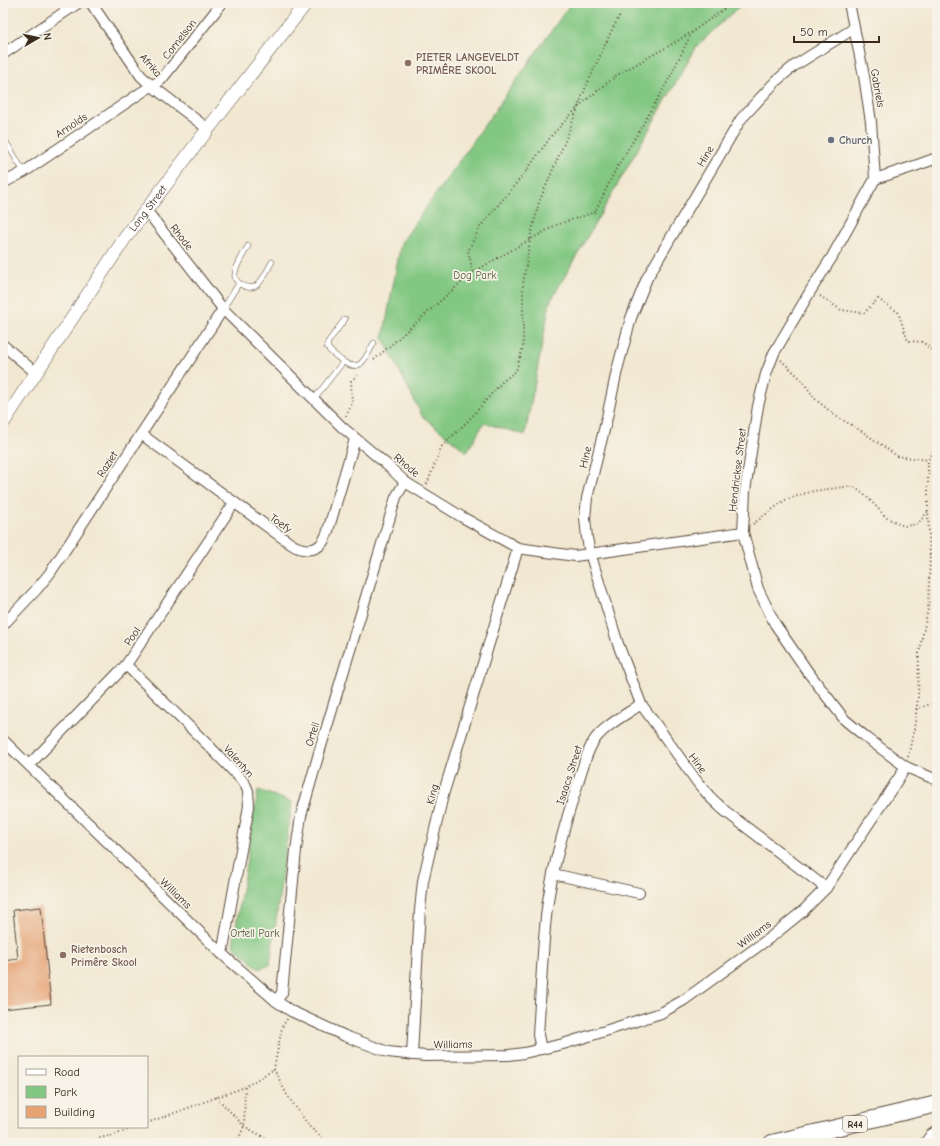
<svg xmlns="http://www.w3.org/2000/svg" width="940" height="1146" viewBox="0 0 940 1146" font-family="'Comic Neue',sans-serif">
  <rect width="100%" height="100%" fill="#f7f3e8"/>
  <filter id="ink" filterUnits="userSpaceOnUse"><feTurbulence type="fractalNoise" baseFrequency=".025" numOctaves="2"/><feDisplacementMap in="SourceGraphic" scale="8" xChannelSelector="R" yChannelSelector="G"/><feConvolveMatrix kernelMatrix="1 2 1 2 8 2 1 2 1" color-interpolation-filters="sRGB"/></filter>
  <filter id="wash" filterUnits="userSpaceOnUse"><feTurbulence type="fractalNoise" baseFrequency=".012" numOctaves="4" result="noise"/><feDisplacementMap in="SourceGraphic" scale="16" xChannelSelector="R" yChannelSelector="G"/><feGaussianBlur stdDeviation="0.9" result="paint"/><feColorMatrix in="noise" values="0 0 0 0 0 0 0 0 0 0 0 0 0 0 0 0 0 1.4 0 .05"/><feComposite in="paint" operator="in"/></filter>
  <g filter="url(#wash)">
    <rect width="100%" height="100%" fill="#f2e8d2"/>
    <g fill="#82c782" stroke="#5e7850">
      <path d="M571,3H743L697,46L550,302L525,435L484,423L467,452L422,416L383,338L401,243Z"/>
      <path d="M258,790L292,802L270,965L259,969L233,945Z"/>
    </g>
    <g id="blocks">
      <path fill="#e5a374" d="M41,907L51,1004L3,1009V961L18,959L13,910Z"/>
    </g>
  </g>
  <g filter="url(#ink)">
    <use href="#blocks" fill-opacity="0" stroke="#564639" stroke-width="1"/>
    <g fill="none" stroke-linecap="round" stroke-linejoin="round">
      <defs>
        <g id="service">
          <path d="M3,137L24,172"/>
          <path d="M248,246C245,252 235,267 235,274C234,278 237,282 240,284C258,296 264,275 272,262"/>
          <path d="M223,309L239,283"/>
          <path d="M345,319L328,342L327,347C331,353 336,356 341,360C361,375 365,358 374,343"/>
          <path d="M314,399L343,362"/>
        </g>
        <g id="minor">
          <path d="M91,3L141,76L152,86L208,129"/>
          <path d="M849,3L864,76L871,122L875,179"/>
          <path d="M3,54L78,3"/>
          <path d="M937,158L912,167L875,179L832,257L811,290L774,353L766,374L758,406L745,491L743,532L758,589L775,624L808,672L845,720L867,738L906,767L937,780"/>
          <path d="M3,183L24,172L142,92L161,80L222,3"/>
          <path d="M146,210L223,309L342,427L386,464L405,482L462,517L518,548L575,556L743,532"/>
          <path d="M3,345L36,373"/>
          <path d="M141,434L291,544C300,550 314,553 322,543C324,541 325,537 327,534L355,439"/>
          <path d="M3,625L36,590L50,573L223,309"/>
          <path d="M126,665L209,746L241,779L246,786L248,791L249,806L222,954"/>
          <path d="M3,740L222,954L276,1001L291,1011L345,1036L388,1052L425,1056L509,1055L524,1053L563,1044L605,1031L661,1013L684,1000L771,937L803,911L826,888L906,767"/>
          <path d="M29,765L126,665L234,503"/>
          <path d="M553,874L639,893"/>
          <path d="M826,888L725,811L711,798L698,783L641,704L618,644L590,553L587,538L585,518L587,498L606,422L617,370L631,318L647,278L741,119L776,81L794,66L853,29"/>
          <path d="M276,1001L282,993L296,850L301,816L319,753L396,497L405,482"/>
          <path d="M541,1049L538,1035C541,993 542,950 547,908C552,871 562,834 573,799C579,781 583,761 592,744C601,727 626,715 641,704"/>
          <path d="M412,1055L420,910L423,881L443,795L518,548"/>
          <path d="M925,1143L931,1135L937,1131"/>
        </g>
        <g id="tertiary">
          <path id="s1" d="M3,423L125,238L208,129L306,3"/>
        </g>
        <path id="primary" d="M772,1143L937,1104"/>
      </defs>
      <use href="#service" stroke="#564639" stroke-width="6"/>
      <use href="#minor" stroke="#564639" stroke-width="12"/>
      <use href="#tertiary" stroke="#564639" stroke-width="14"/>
      <use href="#primary" stroke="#564639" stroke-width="18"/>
      <g stroke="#564639" stroke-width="2" stroke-dasharray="1 3" stroke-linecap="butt">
        <path d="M473,272L468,251L480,227L524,174L552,135L579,106L617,75L674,43L692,32"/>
        <path d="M820,296L841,310L864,313L878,299L898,312L908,341L923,342L937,355"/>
        <path d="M374,360L473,272L556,225L595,212L617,167L632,143L668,81L692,32L732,3"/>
        <path d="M781,360L800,378L816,400L836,416L863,432L897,456L928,460"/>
        <path d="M346,416L352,403L351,381L359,374"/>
        <path d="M427,484L442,446L466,423L502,382L516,371L523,347V285L530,239L539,202L566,139L585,89L610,34L626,3"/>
        <path d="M753,524L785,500L813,491L853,486L867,497L887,518L904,526L918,524L928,511"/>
        <path d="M916,709L937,702"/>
        <path d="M908,757L914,729L918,698L919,653L928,609L930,556L928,511V460L937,446"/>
        <path d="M287,1019L282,1027L274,1069L287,1095L310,1127L328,1143"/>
        <path d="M216,1097L244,1126L274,1143"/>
        <path d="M147,1123L245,1087"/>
        <path d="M80,1143L117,1134L135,1127"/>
        <path d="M237,1143L244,1126L245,1087L274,1069"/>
      </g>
      <use href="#service" stroke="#fff" stroke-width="5"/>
      <use href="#minor" stroke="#fff" stroke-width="10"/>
      <use href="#tertiary" stroke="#fff" stroke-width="13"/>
      <use href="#primary" stroke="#fff" stroke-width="16"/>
    </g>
  </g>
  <g fill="#8d6e63" stroke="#f7f3e8" stroke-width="1.5">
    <circle cx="408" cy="63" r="4"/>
    <circle cx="63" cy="955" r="4"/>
  </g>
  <circle fill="#6b7280" stroke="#f7f3e8" stroke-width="1.5" cx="831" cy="140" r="4"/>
  <g text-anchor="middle" stroke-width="3.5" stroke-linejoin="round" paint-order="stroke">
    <rect fill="#f7f3e8" stroke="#73665b" stroke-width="1" x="843" y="1116" width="24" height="16" rx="3"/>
    <g font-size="10" font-weight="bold" fill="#3b2a1e">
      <text x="855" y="1128">R44</text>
    </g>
    <g font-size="11" fill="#3b2a1e" stroke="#f7f3e8">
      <text transform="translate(179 39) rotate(-52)" y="4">Cornelson</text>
      <text transform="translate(151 65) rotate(49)" y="4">Afrika</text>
      <text transform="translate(878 88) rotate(80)" y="4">Gabriels</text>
      <text transform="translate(71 125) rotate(-34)" y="4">Arnolds</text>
      <text transform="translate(705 156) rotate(-59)" y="4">Hine</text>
      <text dy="4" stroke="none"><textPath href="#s1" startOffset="259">Long Street</textPath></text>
      <text transform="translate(182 237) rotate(52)" y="4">Rhode</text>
      <text transform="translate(585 457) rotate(-76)" y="4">Hine</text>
      <text transform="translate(107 464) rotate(-57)" y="4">Raziet</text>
      <text transform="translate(407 465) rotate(40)" y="4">Rhode</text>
      <text transform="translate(737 470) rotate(-83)" y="4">Hendrickse Street</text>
      <text transform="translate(281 523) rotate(36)" y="4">Toefy</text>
      <text transform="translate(132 636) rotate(-56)" y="4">Pool</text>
      <text transform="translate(312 734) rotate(-73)" y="4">Ortell</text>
      <text transform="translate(239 761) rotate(48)" y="4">Valentyn</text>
      <text transform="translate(698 763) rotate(54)" y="4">Hine</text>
      <text transform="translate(569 775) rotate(-72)" y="4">Isaacs Street</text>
      <text transform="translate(432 794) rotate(-75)" y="4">King</text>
      <text transform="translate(176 893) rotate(44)" y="4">Williams</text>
      <text transform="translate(754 934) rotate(-37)" y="4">Williams</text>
      <text transform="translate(453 1044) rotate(-1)" y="4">Williams</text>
    </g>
    <g font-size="11" font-weight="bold" fill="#785e54" stroke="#f7f3e8" text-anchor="start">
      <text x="416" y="61">PIETER LANGEVELDT<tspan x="416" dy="13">PRIMÊRE SKOOL</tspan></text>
      <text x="71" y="953">Rietenbosch<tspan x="71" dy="13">Primêre Skool</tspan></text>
    </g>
    <g font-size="11" font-weight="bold" fill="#5b616d" stroke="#f7f3e8" text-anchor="start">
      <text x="839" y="144">Church</text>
    </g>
    <g font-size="11" fill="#50593c" stroke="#f7f3e8">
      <text x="475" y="279">Dog Park</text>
      <text x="255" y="937">Ortell Park</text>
    </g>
  </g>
  <rect width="940" height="1146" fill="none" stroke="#f7f3e8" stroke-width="16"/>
  <rect x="18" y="1056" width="130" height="72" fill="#f7f3e8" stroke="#aca397"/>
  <rect x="26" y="1069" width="20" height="6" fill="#ffffff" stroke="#aca397"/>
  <text x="54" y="1076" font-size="12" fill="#3b2a1e">Road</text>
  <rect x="26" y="1086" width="20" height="12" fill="#82c782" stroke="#aca397"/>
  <text x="54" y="1096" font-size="12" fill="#3b2a1e">Park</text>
  <rect x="26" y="1106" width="20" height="12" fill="#e5a374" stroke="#aca397"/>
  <text x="54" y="1116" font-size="12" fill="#3b2a1e">Building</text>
  <g transform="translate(38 38) rotate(81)" stroke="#f7f3e8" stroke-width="3" paint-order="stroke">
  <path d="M0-3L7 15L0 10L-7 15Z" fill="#3b2a1e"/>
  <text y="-6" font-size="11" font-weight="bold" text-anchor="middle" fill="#3b2a1e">N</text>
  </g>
  <path d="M794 36v6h85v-6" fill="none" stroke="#3b2a1e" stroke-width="2"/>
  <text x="800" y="36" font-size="12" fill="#3b2a1e" stroke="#f7f3e8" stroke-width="3" paint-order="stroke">50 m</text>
</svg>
